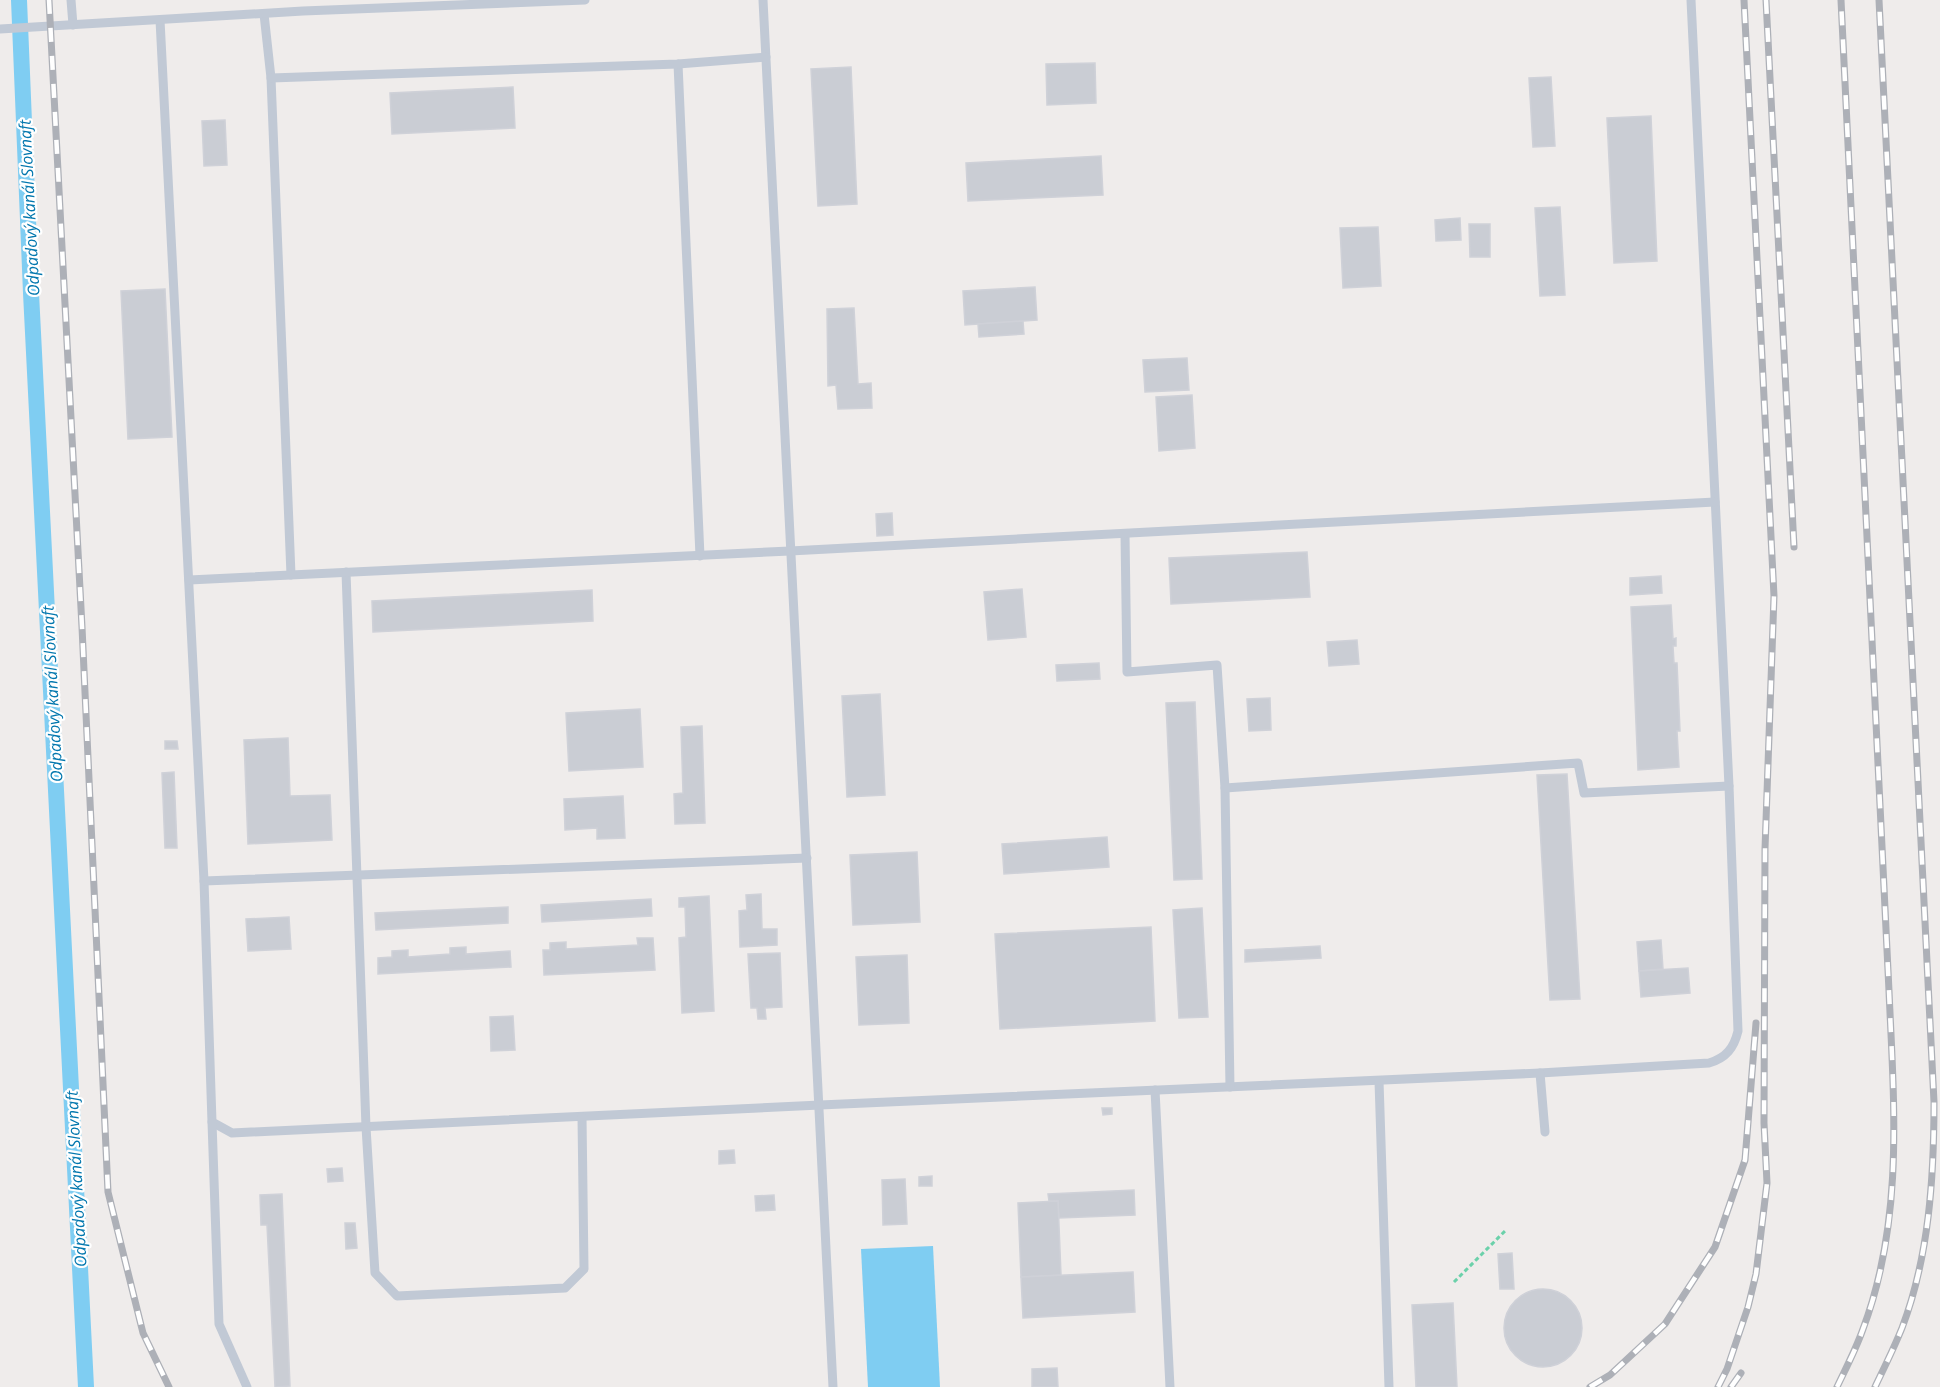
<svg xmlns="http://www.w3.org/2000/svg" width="1940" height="1387" viewBox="0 0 1940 1387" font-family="'Open Sans',sans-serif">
  <rect width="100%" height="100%" fill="#efeceb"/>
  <path fill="#7fcdf2" d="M933,1246L940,1387H868L861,1249Z"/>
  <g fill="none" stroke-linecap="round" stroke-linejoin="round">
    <path stroke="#7fcdf2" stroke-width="16" d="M19,0L31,293L86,1387"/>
  </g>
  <g fill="#cacdd4" stroke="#cfd1d8" stroke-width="1.5">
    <path d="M1095,63L1096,103L1047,105L1046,64Z"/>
    <path d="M851,67L857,204L818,206L811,69Z"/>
    <path d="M1551,77L1555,146L1533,147L1529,78Z"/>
    <path d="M513,87L515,128L392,134L390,93Z"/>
    <path d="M1651,116L1657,261L1614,263L1607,118Z"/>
    <path d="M225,120L227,165L204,166L202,121Z"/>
    <path d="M1101,156L1103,195L968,201L966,163Z"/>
    <path d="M1560,207L1565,295L1540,296L1535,208Z"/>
    <path d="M1460,218L1461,240L1436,241L1435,220Z"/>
    <path d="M1469,224H1490V257H1470Z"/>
    <path d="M1378,227L1381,286L1343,288L1340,228Z"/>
    <path d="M1035,287L1037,320L965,325L963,291Z"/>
    <path d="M165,289L172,437L128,439L121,291Z"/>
    <path d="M854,308L858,384L871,383L872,408L838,409L836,385L828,386L827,309Z"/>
    <path d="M1023,321L1024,334L979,337L978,324Z"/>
    <path d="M1187,358L1189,390L1145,392L1143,360Z"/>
    <path d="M1192,395L1195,448L1159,451L1156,397Z"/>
    <path d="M892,513L893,535L877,536L876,514Z"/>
    <path d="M1307,552L1310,597L1171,604L1169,558Z"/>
    <path d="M1661,576L1662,593L1630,595V578Z"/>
    <path d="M1022,589L1026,637L988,640L984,592Z"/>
    <path d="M592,590L593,621L373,632L372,601Z"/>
    <path d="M1671,605L1673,639L1676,638V646H1673L1674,663H1677L1680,731H1677L1679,767L1638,770L1631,607Z"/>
    <path d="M1357,640L1359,664L1329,666L1327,642Z"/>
    <path d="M1099,663L1100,679L1057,681L1056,665Z"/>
    <path d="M880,694L885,795L847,797L842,696Z"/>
    <path d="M1270,698L1271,730L1249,731L1247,699Z"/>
    <path d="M1195,702L1202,879L1174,880L1166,703Z"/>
    <path d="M640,709L643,767L569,771L566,713Z"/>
    <path d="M702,726L705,823L675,824L674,794L683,793L681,727Z"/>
    <path d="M288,738L290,796L330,795L332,840L248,844L244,740Z"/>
    <path d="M165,741H177L178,749H165Z"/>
    <path d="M174,772L177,848H165L162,773Z"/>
    <path d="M1567,774L1580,999L1550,1000L1537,775Z"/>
    <path d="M623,796L625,838L597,839V828L565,830L564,799Z"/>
    <path d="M1107,837L1109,867L1004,874L1002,844Z"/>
    <path d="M917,852L920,922L853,925L850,855Z"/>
    <path d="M761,894L762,929H777V945L740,947L739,911L747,910L746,895Z"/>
    <path d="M709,896L714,1011L682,1013L679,938L686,937L685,907H679V898Z"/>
    <path d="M651,899L652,916L542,922L541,905Z"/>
    <path d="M508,907V923L376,930L375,913Z"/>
    <path d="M1202,908L1208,1017L1179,1018L1173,910Z"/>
    <path d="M289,917L291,949L248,951L246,919Z"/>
    <path d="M1151,927L1155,1021L1000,1029L995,934Z"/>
    <path d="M637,938H653L655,970L544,975L543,950H550V943L566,942V949L638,945Z"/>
    <path d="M1661,940L1663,969L1639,971L1637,942Z"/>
    <path d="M1320,946L1321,958L1245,962V950Z"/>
    <path d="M466,947V954L510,951L511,967L378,974V958L392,957V951L408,950V957L450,954V948Z"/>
    <path d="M780,953L782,1007L765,1008L766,1019H758L757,1008H751L748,954Z"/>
    <path d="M907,955L909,1023L859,1025L856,957Z"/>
    <path d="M1688,968L1690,993L1641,997L1639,971Z"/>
    <path d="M513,1016L515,1050L491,1051L490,1017Z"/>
    <path d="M1102,1108H1112V1114L1103,1115Z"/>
    <path d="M734,1150L735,1163L719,1164V1151Z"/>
    <path d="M342,1168L343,1181L328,1182L327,1169Z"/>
    <path d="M932,1176V1186H919V1177Z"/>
    <path d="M905,1179L907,1224L883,1225L882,1180Z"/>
    <path d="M1134,1190L1135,1215L1059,1218L1058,1201H1049L1048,1194Z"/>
    <path d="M282,1194L290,1386L275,1387L267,1225H261L260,1195Z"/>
    <path d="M774,1195L775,1210L756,1211L755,1196Z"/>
    <path d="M1058,1201L1061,1275L1021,1277L1018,1203Z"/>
    <path d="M345,1223H355L357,1248L346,1249Z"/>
    <path d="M1512,1253L1514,1289H1500L1498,1254Z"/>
    <path d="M1133,1272L1135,1312L1023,1318L1021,1277Z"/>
    <circle cx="1543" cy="1328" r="39"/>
    <path d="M1453,1303L1457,1387H1416L1412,1305Z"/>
    <path d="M1057,1368L1058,1387H1032V1369Z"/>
  </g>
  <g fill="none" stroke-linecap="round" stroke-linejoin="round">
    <path stroke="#6bd1aa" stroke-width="3" stroke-dasharray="4.5 3" stroke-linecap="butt" d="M1454,1282L1507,1229"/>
    <g stroke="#c1c9d5" stroke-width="9">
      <path d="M71,0L73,25"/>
      <path d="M763,0L833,1387"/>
      <path d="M264,14L271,78L291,575"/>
      <path d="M160,20L204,881L212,1122L232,1133L820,1105L1540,1073L1709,1063C1726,1058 1734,1048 1738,1031L1729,786L1691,0"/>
      <path d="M0,29L303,11L585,0"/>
      <path d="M678,64L700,556"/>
      <path d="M271,78L678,64L766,57"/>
      <path d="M1125,534L1127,672L1217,665L1225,788L1230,1087"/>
      <path d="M346,572L366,1127L375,1273L397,1296L565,1288L584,1269L582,1117"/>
      <path d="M189,580L790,551L1715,502"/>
      <path d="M1225,788L1578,763L1584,793L1729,786"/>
      <path d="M204,881L807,858"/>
      <path d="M1540,1073L1545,1132"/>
      <path d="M1379,1081L1389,1387"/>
      <path d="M1155,1090L1170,1387"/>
      <path d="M212,1122L219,1324L247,1387"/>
    </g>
    <defs>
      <g id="rail">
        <path d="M49,0L82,627L108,1192L143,1333L169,1387"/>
        <path d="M1766,0L1794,547"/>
        <path d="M1590,1387L1610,1375L1665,1324L1715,1247L1745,1160L1756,1023"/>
        <path d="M1718,1387L1727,1369L1748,1307L1756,1274L1767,1183L1764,1123L1765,849L1774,596L1744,0"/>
        <path d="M1731,1387L1741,1373"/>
        <path d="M1837,1387C1846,1368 1856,1349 1863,1329C1904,1220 1894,1105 1889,991L1841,0"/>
        <path d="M1875,1387C1884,1368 1894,1348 1902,1328C1929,1257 1934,1178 1934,1102L1879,0"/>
      </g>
    </defs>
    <use href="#rail" stroke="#adb0b7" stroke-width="7"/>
    <use href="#rail" stroke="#fff" stroke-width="4.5" stroke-dasharray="14" stroke-linecap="butt"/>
  </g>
  <g text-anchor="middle" stroke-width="4.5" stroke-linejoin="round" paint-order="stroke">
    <g font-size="16" font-style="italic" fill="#0277ae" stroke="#fff">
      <text transform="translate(29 208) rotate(-93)" y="6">Odpadový kanál Slovnaft</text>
      <text transform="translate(52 694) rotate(-93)" y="6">Odpadový kanál Slovnaft</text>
      <text transform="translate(76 1179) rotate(-93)" y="6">Odpadový kanál Slovnaft</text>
    </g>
  </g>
</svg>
